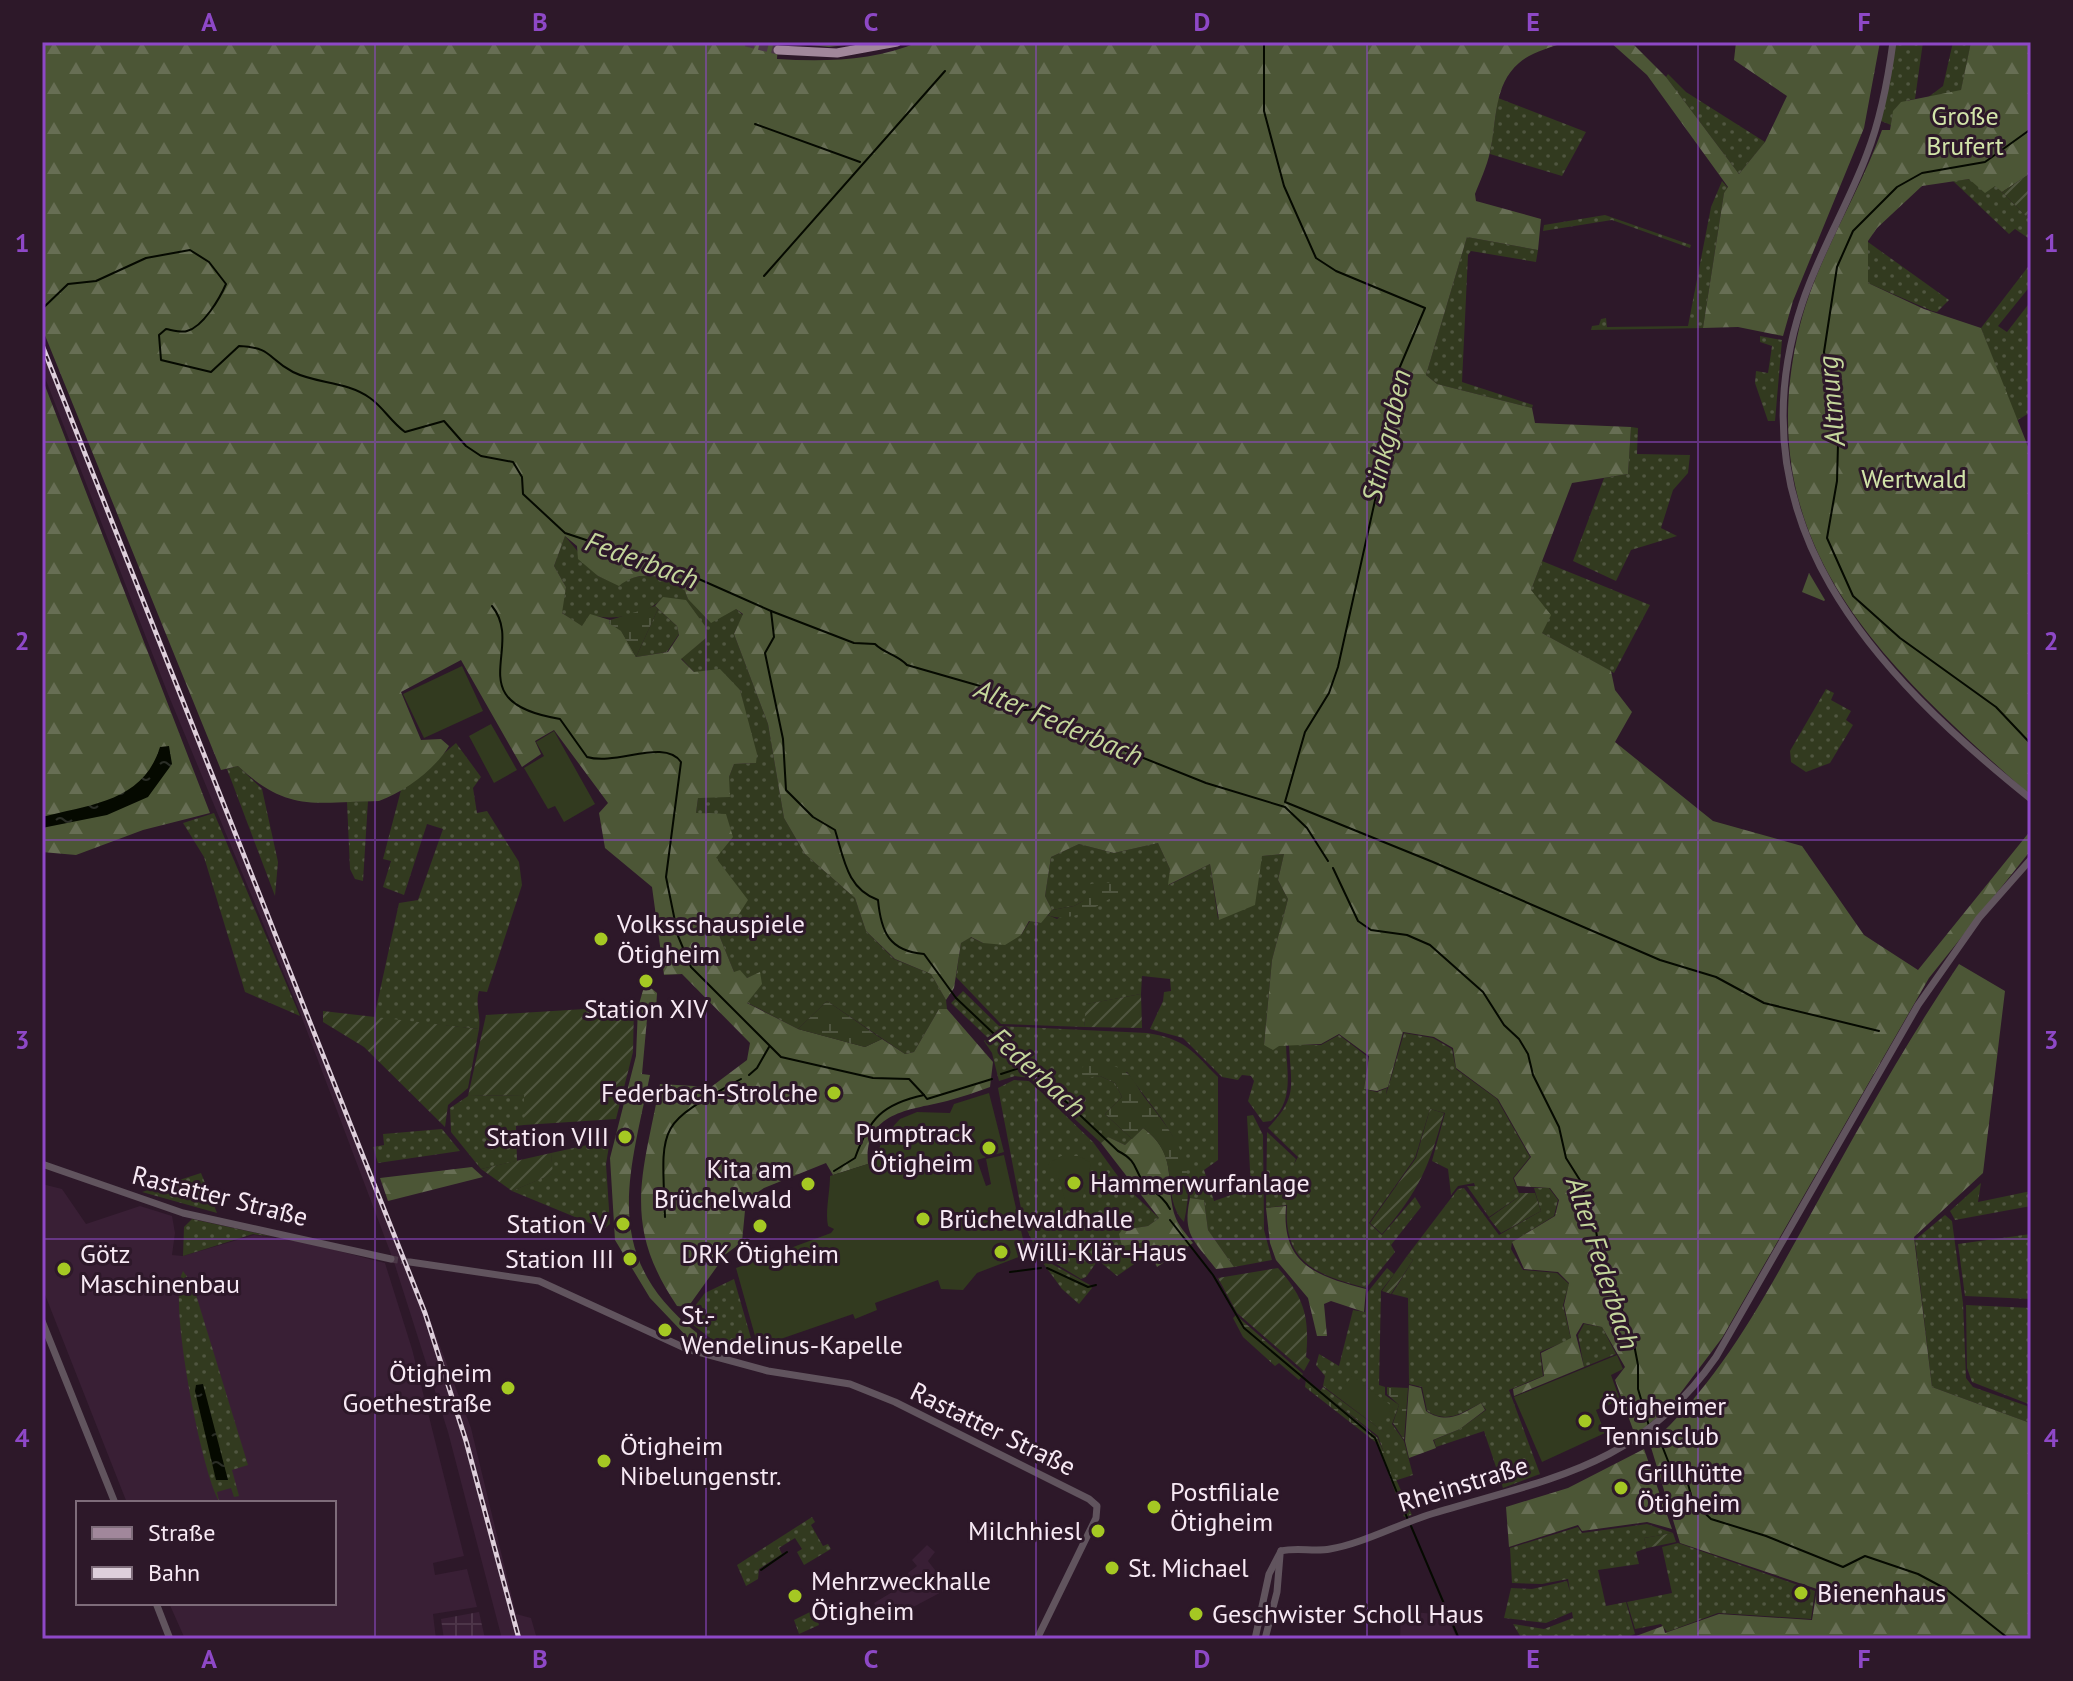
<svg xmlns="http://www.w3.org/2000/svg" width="2073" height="1681" viewBox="0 0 2073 1681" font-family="'PT Sans',sans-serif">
  <defs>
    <pattern id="industrial-grid" width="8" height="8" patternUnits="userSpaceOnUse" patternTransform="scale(2)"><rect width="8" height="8" fill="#391f35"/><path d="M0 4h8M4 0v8" fill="none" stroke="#4d3549"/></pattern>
    <pattern id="grass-dots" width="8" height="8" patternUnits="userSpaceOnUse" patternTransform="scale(2)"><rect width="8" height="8" fill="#323a1f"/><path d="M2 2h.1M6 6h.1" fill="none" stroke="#505640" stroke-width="1.8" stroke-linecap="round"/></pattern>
    <pattern id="forest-firs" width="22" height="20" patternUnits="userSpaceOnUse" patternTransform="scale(2)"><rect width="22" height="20" fill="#4c5636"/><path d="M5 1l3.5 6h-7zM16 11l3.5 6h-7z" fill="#676e54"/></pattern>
    <pattern id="wetland-marsh" width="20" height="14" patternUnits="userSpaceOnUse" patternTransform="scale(2)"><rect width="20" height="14" fill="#323a1f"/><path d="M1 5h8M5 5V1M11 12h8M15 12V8" fill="none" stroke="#505640"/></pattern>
    <pattern id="garden-furrows" width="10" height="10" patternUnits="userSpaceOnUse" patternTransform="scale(2)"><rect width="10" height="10" fill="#323a1f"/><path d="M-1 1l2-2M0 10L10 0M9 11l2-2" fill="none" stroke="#505640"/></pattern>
    <pattern id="water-ripples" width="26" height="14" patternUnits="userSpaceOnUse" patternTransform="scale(2)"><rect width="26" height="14" fill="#050900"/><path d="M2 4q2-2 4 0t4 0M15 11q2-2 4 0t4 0" fill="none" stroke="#2a2d26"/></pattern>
  </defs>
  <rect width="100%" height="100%" fill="#2d1829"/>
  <g fill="#391f35">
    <path d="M42,341L432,1325L471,1428L516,1614L531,1618L537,1639H502L448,1432L394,1262L299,1010L168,694L42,370Z"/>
    <path d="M42,1184L62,1189L86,1224L140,1206L172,1216L175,1233L172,1255L183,1256L254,1235L304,1242L385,1263L412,1349L464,1556L433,1563L435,1575L467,1569L477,1607L433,1614L436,1639H185L169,1603H334V1503H127L42,1287Z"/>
    <path d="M927,1545L935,1552L928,1561L949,1588L885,1622L874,1603L904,1585H910L908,1573L917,1566L912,1560Z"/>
    <path d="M1401,1611L1447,1615L1457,1639H1400Z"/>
  </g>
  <path fill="url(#industrial-grid)" d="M479,1612L485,1639H444L441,1619Z"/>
  <g fill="url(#grass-dots)">
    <path d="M1896,42H1923L1915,99C1897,102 1893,108 1891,125L1881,121Z"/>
    <path d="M1953,42H1971L1961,91L1927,98L1943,86Z"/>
    <path d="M1668,74L1686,92L1765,142L1739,174L1666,77Z"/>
    <path d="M1498,98L1586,132L1562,176L1490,154Z"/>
    <path d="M1970,179L1995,185L2031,221V240L2015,229L2009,234L1953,181Z"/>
    <path d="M1722,181L1728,188L1724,193L1703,328L1591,330L1592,326L1599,325L1601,319L1606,318L1607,327L1688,326L1711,207Z"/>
    <path d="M1605,215L1691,245L1690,248L1612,220L1543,231L1544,225Z"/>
    <path d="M1467,237L1538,250L1536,262L1471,251L1468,255L1462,382L1533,405L1532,408L1437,384L1426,375Z"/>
    <path d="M1868,242L1949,300L1937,312L1932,311L1868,283Z"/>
    <path d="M2031,263V285L1998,326L2007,332L2031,301V412L2016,421L1981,328Z"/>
    <path d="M1760,336L1782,340L1775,421H1768L1755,383L1756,371L1768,373L1772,346L1760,342Z"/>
    <path d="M1631,427L1638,428L1637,454L1690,455L1688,473L1673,490L1661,528L1677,536L1631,550L1616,581L1573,561L1604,478L1628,474Z"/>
    <path d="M565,536L598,576L619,585C640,570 658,577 682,584L688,599L736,609L743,615L734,634L768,724L784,818L805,854L855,898L866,931L894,959L931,974L946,1000L947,1009H939L914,1052L905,1054L827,1001L798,1029L746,1002L760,973L747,978L734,972L719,935L716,858L696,813L698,798L729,777L734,764L756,763L740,690L694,672L681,658L706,638L663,598C646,616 614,621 590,615L582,627L561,612L566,587L554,566Z"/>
    <path d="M1542,561L1650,605L1614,673L1542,633L1531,590Z"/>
    <path d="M658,609L677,626L679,634L667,652L636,657Z"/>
    <path d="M1826,689L1834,693L1831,700L1851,711L1846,720L1853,725L1830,763L1806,772L1791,762L1790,751Z"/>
    <path d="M456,743L481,777L473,788L477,813L487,811L519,862L522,885L487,992L479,991C475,1004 481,1015 479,1029L374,1018L399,903L418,900L443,829L427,824L404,895L383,887L391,861L383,859L401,790Z"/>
    <path d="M238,766L262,789L278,862L275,896L227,769Z"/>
    <path d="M368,801L363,881L355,879L350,869L347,802Z"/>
    <path d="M214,813L300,1016L245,992L204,857L183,823Z"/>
    <path d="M1158,843L1170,869L1169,885L1210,864L1218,919L1262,856L1284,854L1278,880L1288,899L1272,960L1264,1044L1286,1045C1287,1074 1294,1101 1271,1121L1263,1122L1248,1101L1254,1081L1251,1076L1242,1075L1238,1080L1222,1077L1183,1038L1150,1029L1163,1001L1164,992L1171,991L1170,979L1142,976L1141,994L1087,1004L1084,1027L1001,1024L956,977L961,943L970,937L983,943L1021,935L1030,921L1040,923L1048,915L1057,919L1085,900L1074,906L1052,910L1045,896L1051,857L1079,844L1114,853Z"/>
    <path d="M963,991L999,1026L1147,1033C1186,1039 1192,1051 1218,1077V1160L1204,1170L1214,1201L1251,1188L1247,1116L1253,1115L1263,1135L1264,1230L1272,1260L1234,1267L1208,1230L1204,1200L1190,1198C1184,1135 1160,1120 1127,1072L1084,1078L1100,1076L1115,1083L1122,1097L1105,1114L1132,1139L1125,1145L1108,1137L1101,1143L1030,1078L1015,1076L999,1081L992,1053L984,1041L988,1038L951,1003Z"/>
    <path d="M1404,1033L1433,1038L1452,1049L1456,1069L1497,1099L1530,1157L1513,1178L1520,1196L1489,1217L1467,1186H1475L1474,1183L1458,1186L1451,1195L1448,1169L1432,1161L1445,1113L1430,1109L1415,1158L1369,1223L1382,1235L1415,1197L1421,1207L1391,1245L1395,1252L1366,1288C1317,1275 1283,1263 1287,1205L1266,1208L1267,1132L1296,1159L1294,1164L1298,1157L1268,1128C1298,1097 1291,1087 1289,1045H1321L1339,1035L1368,1057L1364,1089L1377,1092L1387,1088L1386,1095Z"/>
    <path d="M1014,1080L1029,1081L1038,1089L1093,1142L1125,1186L1159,1218L1148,1226L1122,1230L1145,1242L1150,1253L1117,1276L1098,1260L1086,1277L1081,1279L1050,1260L1042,1261L1024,1224L998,1088Z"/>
    <path d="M525,1095L524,1125L516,1126L517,1161L481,1169L451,1132L450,1108L468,1096Z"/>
    <path d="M442,1129L460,1151L378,1163L373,1147L384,1145L383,1134Z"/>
    <path d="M610,1140L606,1164L610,1224L604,1229L512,1191L552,1174L551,1153Z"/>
    <path d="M201,1173L217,1213L142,1192Z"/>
    <path d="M1981,1183L1978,1202L2031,1191V1206L1955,1220L1950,1211Z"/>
    <path d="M1464,1188L1499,1235L1541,1211L1534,1188H1549L1558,1200L1554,1216L1512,1242L1511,1249L1523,1270L1557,1273L1569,1284L1563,1305L1571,1339L1540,1352L1543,1376L1509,1390L1540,1474L1503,1488L1484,1431L1436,1447L1434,1440L1460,1429L1486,1410L1481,1403C1462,1413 1447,1424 1427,1411L1422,1387L1409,1384L1408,1298L1392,1294L1413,1260L1407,1256L1458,1189Z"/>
    <path d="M1945,1215L1952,1221L1963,1303L1966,1378L1973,1387L2027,1406L2030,1423L1932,1387L1915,1240Z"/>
    <path d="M192,1219L274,1237L253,1234L183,1256L184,1227Z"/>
    <path d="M2031,1234V1299L1965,1296L1958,1244Z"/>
    <path d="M1043,1263L1052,1264L1090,1285L1092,1288L1079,1304L1062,1289Z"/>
    <path d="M1387,1268L1394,1274L1381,1291L1379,1385L1385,1387V1395L1399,1405L1392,1424L1404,1441L1413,1475L1394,1481L1378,1436L1320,1391L1323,1387L1388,1435L1323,1386L1325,1376L1316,1365L1319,1354L1339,1366L1353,1310L1365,1312L1367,1293Z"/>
    <path d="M183,1271L193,1285L248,1465L232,1470L239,1496L234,1497L231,1488L217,1492L219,1501C202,1473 167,1298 183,1271Z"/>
    <path d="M734,1279L753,1345L717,1343L685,1319L705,1293Z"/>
    <path d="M1966,1305L2031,1308V1405L1972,1382L1967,1368Z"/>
    <path d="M1584,1324L1602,1327L1616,1354L1584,1367L1578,1335Z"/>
    <path d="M812,1517L815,1522L811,1525L823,1546L828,1544L831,1549L804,1565L797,1552L802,1549L795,1538L779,1548L782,1554L759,1569L758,1579L746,1586L737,1565Z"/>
    <path d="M1647,1524L1673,1533L1644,1538L1647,1548L1636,1552L1639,1564L1598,1570L1606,1606L1626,1602L1635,1634L1622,1639H1522L1513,1624L1544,1629L1573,1618L1572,1612L1546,1623L1504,1618L1511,1588L1532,1589L1567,1581L1570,1592L1568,1579L1542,1584L1512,1583L1510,1548L1578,1527L1582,1533Z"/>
    <path d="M1678,1543L1815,1591L1811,1619L1718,1613L1667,1632L1661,1624L1635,1629L1627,1602L1672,1593L1662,1547Z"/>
    <path d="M814,1610L819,1625L799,1634L794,1620Z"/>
  </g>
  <g fill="url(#forest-firs)">
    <path d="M42,42H778L777,59C825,62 874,61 919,42H1565C1550,48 1531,52 1519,63C1493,85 1497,122 1490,152C1487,166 1480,181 1475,194L1476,201L1541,219L1538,250L1467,237L1426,375L1437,384L1532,408L1535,423L1631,427L1628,474L1572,483L1531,590L1551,615L1542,633L1611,671L1615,690L1632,712L1615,742L1713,821L1802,846L1864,935L1918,970L2031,830V850L1929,978L1722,1338L1670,1407L1635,1435L1615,1380L1625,1367L1602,1327L1583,1323L1576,1335L1584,1367L1514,1396L1513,1389L1544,1376L1541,1353L1571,1338L1564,1305L1569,1283L1558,1272L1524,1269L1512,1242L1555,1216L1559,1200L1550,1188L1517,1186L1514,1178L1531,1157L1498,1099L1456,1068L1453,1048L1434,1037L1403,1032L1388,1087L1377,1091L1364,1089L1369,1056L1339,1034L1321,1044L1279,1046L1273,1050L1264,1045L1272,960L1288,899L1278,880L1284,854L1262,856L1255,905L1219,920L1210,864L1168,885L1170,869L1158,843L1114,853L1079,844L1051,857L1045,896L1052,910L1041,923L1029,921L1021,935L1005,945L983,943L971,937L961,943L954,988L946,1000L931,974L895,959L866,931L855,898L805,854L784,818L768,724L734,634L743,614L736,609L711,623L688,599L682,584C658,577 640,569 619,586L598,576L578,559L577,546L565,536L554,566L566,587L562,613L582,626L590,614L610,620L609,623L621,630L636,657L668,652L679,635L677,626L655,606L663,597L686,600L705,626L706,638L681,659L694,672L720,669L740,690L757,754L756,763L734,764L729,777L730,797L698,798L696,813L726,814L733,837L716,858L748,900L730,928L719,935L734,972L740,970L747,978L760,972L762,984L747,1003L798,1029L865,1047L882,1039L905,1054L914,1052L939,1009H947L993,1062L990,1087C976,1092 962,1097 947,1101C912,1110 863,1111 868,1164L833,1175L826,1163L764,1188L746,1200L742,1242L726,1254L688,1307L677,1306C621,1223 643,1175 660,1084L711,1087L747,1060L750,1043L682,974L664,975L652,887L605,848L599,813L608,803L554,730L535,741L541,754L522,767L461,660L401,692L421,740L441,739L449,746C434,770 406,791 379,801C316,802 288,813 238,766L221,770L42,328Z"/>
    <path d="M782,42H871L829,47Z"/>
    <path d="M1610,42H1631L1666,77L1739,174L1765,142L1787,96L1734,60L1736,42H1880L1864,128L1793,301L1783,336L1738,327L1703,328L1724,193L1728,187L1647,75Z"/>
    <path d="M1971,42H2031V173L2002,192L1995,186L1985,193L1969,179L1922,186L1877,228L1868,241V283L1924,309L1981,328L2031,454V796C1889,669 1751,550 1797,338C1812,265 1857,200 1882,130H1890L1893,111L1901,102L1961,90Z"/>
    <path d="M42,378L210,813L143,830L76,855L42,852Z"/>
    <path d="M1809,573L1825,600L1824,601L1802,592Z"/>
    <path d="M1959,964L2005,991L1983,1173L1914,1237L1932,1387L2030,1423L2031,1639H1628L1663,1626L1665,1633L1719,1614L1812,1620L1817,1589L1680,1543L1650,1444C1722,1380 1766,1294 1813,1210C1859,1127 1905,1044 1959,964Z"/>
    <path d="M645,983L657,993L656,1010L648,1008L642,1074L650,1075C628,1180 601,1257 697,1333L698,1343L691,1341L650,1298L615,1240L610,1158L636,1056L638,1008Z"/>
    <path d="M1143,1128C1179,1155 1164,1179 1175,1216C1178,1225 1187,1235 1193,1243L1157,1267L1145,1242L1122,1246L1119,1234L1122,1230L1148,1226L1159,1218L1101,1143L1108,1137L1125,1145Z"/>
    <path d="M472,1167L483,1177L388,1201L380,1178Z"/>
    <path d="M1190,1198L1204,1200L1208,1230L1234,1267L1216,1269C1194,1240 1182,1235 1190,1198Z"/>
    <path d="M1286,1206C1281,1264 1316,1276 1366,1289L1364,1312L1331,1301L1324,1304L1327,1336H1317L1308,1298L1276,1260L1270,1243L1266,1208Z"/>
    <path d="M1409,1385L1421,1388L1426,1411C1447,1425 1462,1414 1481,1403L1485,1410L1460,1429L1433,1440L1436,1448L1409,1458L1405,1441Z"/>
    <path d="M1644,1449L1672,1529L1647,1522L1582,1531L1578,1525L1509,1547L1506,1507L1568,1488Z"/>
  </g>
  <g fill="url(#wetland-marsh)">
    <path d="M655,606L658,609L636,657L621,631L609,623L610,620Z"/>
    <path d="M1100,882L1117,884L1122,891C1103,903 1071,925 1048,915L1052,910L1074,906L1085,900L1087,885Z"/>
    <path d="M827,1001L882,1039L865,1047L798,1029Z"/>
    <path d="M1085,1064C1098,1065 1117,1063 1127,1073C1134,1079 1139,1090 1145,1098C1179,1141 1197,1164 1184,1222C1159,1194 1184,1158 1143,1128L1132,1139L1105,1114L1122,1097L1115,1083L1100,1076L1083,1078L1081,1069Z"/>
    <path d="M1236,1315L1303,1374L1299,1380L1279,1363L1275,1366L1243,1337L1233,1318Z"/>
    <path d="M1306,1379L1377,1437L1412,1515L1404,1517L1378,1444L1305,1387Z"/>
    <path d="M1387,1387L1408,1388L1404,1440L1393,1423L1399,1405L1387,1394Z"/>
  </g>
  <g fill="url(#garden-furrows)">
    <path d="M2031,173V221L2002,192Z"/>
    <path d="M1141,994L1142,1028L1084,1027L1086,1004Z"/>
    <path d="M634,1006L633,1052L616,1119L524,1125V1095L468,1096L486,1015Z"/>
    <path d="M323,1011L479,1029L468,1088L448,1105L445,1127L364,1047L323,1022Z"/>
    <path d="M1430,1109L1444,1113C1429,1167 1419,1191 1382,1234L1370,1223L1416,1158Z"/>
    <path d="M551,1153L553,1174L512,1191L481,1169Z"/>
    <path d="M1519,1193H1535L1541,1211L1501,1233L1489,1218L1520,1196Z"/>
    <path d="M1407,1256L1413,1260L1391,1294L1382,1291Z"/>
    <path d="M1278,1268C1304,1297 1310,1317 1306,1357L1310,1360L1304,1371L1237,1313L1218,1278Z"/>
    <path d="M1673,1533L1676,1542L1647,1548L1644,1538Z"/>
  </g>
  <g fill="#323a1f">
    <path d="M462,666L483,711L424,738L403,694Z"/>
    <path d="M491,724L517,770L494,783L469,736Z"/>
    <path d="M554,731L595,804L564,822L555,806L548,809L524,768L544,756L536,742Z"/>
    <path d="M989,1093L1004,1152L977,1160L986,1186L991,1184L986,1159L1004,1155L1025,1248L1021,1256L977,1273L963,1290L941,1289L938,1280L875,1303L877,1310L855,1319L853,1314L769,1343H757L736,1268L831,1233L834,1229L828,1226C825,1211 830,1193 830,1176L874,1162L884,1136L900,1119L917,1112L950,1113L954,1104Z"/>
    <path d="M1061,1156H1079L1091,1163L1082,1201L1073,1213L1068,1210L1059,1179L1048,1164Z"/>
    <path d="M1617,1355L1623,1369L1611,1375L1620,1400L1596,1410L1605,1433L1542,1462L1514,1397Z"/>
    <path d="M1352,1376L1393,1407L1378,1426L1337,1396Z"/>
  </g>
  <g fill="url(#water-ripples)">
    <path d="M169,746L172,764L148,797L107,815L42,828V817C91,804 143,802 160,747Z"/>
    <path d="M203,1384L228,1480H216L195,1391L196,1385Z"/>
  </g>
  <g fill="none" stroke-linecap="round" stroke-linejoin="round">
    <g stroke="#050900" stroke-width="2">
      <path d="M1264,42V111L1284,186L1316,258L1336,271L1425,308L1396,376L1378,487L1338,667L1329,693L1305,732L1285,802L1433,862L1660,960L1716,977L1764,1003L1879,1031"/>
      <path d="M755,124L860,162"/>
      <path d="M2031,129L1985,162L1922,173L1897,187L1853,231L1837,267L1824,352L1838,444L1837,481L1827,538L1853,596L1900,638L1996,707L2031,744"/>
      <path d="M764,276L945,71"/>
      <path d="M42,309L68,284L96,281L146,258L190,250L209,262L226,284C220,298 203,327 187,331C182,333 172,330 166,329L159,335L161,360L211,372L239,346C274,348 266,358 293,372C317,384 346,381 370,398C383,407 391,422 405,432L444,421L466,446L481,456L513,462L522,477L523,494L565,533L683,572L771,611L774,637L765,653L783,739L786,790L813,817L835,830C844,859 847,889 878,900C881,932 889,951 924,954L956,998L1118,1151C1140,1162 1133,1172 1147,1186C1157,1194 1164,1198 1170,1209"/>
      <path d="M492,606C526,648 457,702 560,719L587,757C617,766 664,738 681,762L666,877L678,936L691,967L781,1057L873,1078L909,1079L924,1095"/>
      <path d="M771,611L854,643L875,644C885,654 897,654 907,665L987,688L996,697H1003L1023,710L1040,709L1086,735L1206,783L1285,807L1307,828L1328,861"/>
      <path d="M1333,868L1358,921L1371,930L1407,935L1430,945L1483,992L1504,1025L1519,1039L1528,1054L1533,1075L1559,1127L1566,1158L1583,1185L1585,1210L1596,1231L1602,1264L1632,1334L1638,1365V1389L1649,1426"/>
      <path d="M1001,1074L1026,1066"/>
      <path d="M749,1075L757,1068L769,1047"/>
      <path d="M834,1171L855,1158C869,1119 882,1104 924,1095L927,1099L992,1079"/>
      <path d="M665,1217C661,1121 657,1126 741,1079"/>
      <path d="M1170,1220L1213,1275L1244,1328L1375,1438L1408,1520"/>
      <path d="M1047,1268L1088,1287L1096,1285"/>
      <path d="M1010,1272L1041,1268"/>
      <path d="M1659,1438L1672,1471L1688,1484L1693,1502L1711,1519L1766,1536L1843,1567L1865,1556L1918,1574L1946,1589L2009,1639"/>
      <path d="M1411,1526L1459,1639"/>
      <path d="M761,1570L787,1552"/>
    </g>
    <path stroke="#4b3747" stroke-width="7" stroke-dasharray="7 3.5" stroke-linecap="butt" d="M391,1259L410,1262"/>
    <path stroke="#4b3747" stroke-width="9" stroke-dasharray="9 4.5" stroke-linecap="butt" d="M746,42L778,50"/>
    <g stroke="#61545e" stroke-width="7">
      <path d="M1893,42C1888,80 1881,118 1867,154C1848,205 1819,252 1802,304C1730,521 1874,673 2031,799"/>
      <path d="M42,1164L183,1213L391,1259"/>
      <path d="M410,1262L539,1281L687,1349L768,1371L850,1384L895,1402L1089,1499L1097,1506L1096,1518L1037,1639"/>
      <path d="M42,1321L115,1503"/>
      <path d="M1281,1551C1297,1547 1314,1552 1330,1549C1361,1544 1397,1525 1428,1515C1549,1478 1638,1469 1716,1357L1918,1005L1979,918L2031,859"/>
      <path d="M156,1603L170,1639"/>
      <path d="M1255,1639L1269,1574L1281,1551"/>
      <path d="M1265,1639L1277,1592L1280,1555"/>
    </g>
    <path stroke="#a1879b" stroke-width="9" d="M778,50L837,53L897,42"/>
    <defs>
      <path id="rail" d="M42,345L425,1313L466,1441L519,1639"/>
    </defs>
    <use href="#rail" stroke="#decfdb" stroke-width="5"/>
    <use href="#rail" stroke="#2d1829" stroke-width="2" stroke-dasharray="6" stroke-linecap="butt"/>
  </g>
  <path fill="none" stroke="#8e48c7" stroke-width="2" stroke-opacity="0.55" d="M375,42V1639M706,42V1639M1036,42V1639M1367,42V1639M1698,42V1639M42,442H2031M42,840H2031M42,1239H2031"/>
  <g fill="#a5c823" stroke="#2d1829" stroke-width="3">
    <circle cx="601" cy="939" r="8"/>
    <circle cx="646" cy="981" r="8"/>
    <circle cx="834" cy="1093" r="8"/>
    <circle cx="625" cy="1137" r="8"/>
    <circle cx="989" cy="1148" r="8"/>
    <circle cx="1074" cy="1183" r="8"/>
    <circle cx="808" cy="1184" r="8"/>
    <circle cx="923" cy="1219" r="8"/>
    <circle cx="623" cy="1224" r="8"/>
    <circle cx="760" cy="1226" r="8"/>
    <circle cx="1001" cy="1252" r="8"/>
    <circle cx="630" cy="1259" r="8"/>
    <circle cx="64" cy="1269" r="8"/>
    <circle cx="665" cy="1330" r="8"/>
    <circle cx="508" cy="1388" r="8"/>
    <circle cx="1585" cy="1421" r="8"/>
    <circle cx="604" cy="1461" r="8"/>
    <circle cx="1621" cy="1488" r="8"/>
    <circle cx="1154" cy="1507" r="8"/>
    <circle cx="1098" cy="1531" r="8"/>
    <circle cx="1112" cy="1568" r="8"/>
    <circle cx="1801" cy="1593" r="8"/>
    <circle cx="795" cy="1596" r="8"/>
    <circle cx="1196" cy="1614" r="8"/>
  </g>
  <g text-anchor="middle" stroke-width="6" stroke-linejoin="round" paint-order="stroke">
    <g font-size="26" fill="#d2e4a9" stroke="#2d1829">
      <text x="1965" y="125">Große<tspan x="1965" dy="30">Brufert</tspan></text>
      <text x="1914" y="488">Wertwald</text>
    </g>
    <g font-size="26" fill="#f7e9f4" stroke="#2d1829" text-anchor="start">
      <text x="617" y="933">Volksschauspiele<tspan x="617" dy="30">Ötigheim</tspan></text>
      <text x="646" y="1018" text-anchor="middle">Station XIV</text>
      <text x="818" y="1102" text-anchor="end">Federbach-Strolche</text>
      <text x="973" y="1142" text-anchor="end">Pumptrack<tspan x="973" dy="30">Ötigheim</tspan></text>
      <text x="609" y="1146" text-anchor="end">Station VIII</text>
      <text x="792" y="1178" text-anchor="end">Kita am<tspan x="792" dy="30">Brüchelwald</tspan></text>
      <text x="1090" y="1192">Hammerwurfanlage</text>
      <text x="939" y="1228">Brüchelwaldhalle</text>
      <text x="607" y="1233" text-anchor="end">Station V</text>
      <text x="1017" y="1261">Willi-Klär-Haus</text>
      <text x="80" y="1263">Götz<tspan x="80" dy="30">Maschinenbau</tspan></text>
      <text x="760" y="1263" text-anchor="middle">DRK Ötigheim</text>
      <text x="614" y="1268" text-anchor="end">Station III</text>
      <text x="681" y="1324">St.-<tspan x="681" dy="30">Wendelinus-Kapelle</tspan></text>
      <text x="492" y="1382" text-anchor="end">Ötigheim<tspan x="492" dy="30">Goethestraße</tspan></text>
      <text x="1601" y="1415">Ötigheimer<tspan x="1601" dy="30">Tennisclub</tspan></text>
      <text x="620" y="1455">Ötigheim<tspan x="620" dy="30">Nibelungenstr.</tspan></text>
      <text x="1637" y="1482">Grillhütte<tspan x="1637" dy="30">Ötigheim</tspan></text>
      <text x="1170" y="1501">Postfiliale<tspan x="1170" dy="30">Ötigheim</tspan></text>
      <text x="1082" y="1540" text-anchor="end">Milchhiesl</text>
      <text x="1128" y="1577">St. Michael</text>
      <text x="811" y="1590">Mehrzweckhalle<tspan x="811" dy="30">Ötigheim</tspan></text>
      <text x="1817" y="1602">Bienenhaus</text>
      <text x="1212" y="1623">Geschwister Scholl Haus</text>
    </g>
    <g font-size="26" fill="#f7e9f4" stroke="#2d1829">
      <text transform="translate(220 1196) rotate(14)" y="9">Rastatter Straße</text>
      <text transform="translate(993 1429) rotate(26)" y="9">Rastatter Straße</text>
      <text transform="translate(1463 1484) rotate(-17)" y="9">Rheinstraße</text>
    </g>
    <g font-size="28" font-style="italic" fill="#c4d69b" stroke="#2d1829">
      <text transform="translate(1831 401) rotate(-95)" y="10">Altmurg</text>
      <text transform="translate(1386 436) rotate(-77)" y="10">Stinkgraben</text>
      <text transform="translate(642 560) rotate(20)" y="10">Federbach</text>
      <text transform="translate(1059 722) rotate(23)" y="10">Alter Federbach</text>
      <text transform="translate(1038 1072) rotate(42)" y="10">Federbach</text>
      <text transform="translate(1603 1263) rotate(72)" y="10">Alter Federbach</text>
    </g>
  </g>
  <rect width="2073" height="1681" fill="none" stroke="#2d1829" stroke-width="88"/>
  <rect x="76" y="1501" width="260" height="104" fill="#2d1829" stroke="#7e6c7a" stroke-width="2"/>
  <rect x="92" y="1527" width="40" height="12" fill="#a1879b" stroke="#7e6c7a" stroke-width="2"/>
  <text x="148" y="1541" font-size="24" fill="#f7e9f4">Straße</text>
  <rect x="92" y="1567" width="40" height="12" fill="#decfdb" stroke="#7e6c7a" stroke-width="2"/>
  <text x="148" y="1581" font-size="24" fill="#f7e9f4">Bahn</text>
  <rect x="44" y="44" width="1985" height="1593" fill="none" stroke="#8e48c7" stroke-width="3"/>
  <g font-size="26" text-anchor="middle" font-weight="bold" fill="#8e48c7">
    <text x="209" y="31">A</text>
    <text x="540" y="31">B</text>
    <text x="871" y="31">C</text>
    <text x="1202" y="31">D</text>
    <text x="1533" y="31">E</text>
    <text x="1864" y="31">F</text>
    <text x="22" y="252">1</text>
    <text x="2051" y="252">1</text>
    <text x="22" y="650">2</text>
    <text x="2051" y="650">2</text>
    <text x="22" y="1049">3</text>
    <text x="2051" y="1049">3</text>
    <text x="22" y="1447">4</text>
    <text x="2051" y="1447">4</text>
    <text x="209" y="1668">A</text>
    <text x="540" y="1668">B</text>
    <text x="871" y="1668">C</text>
    <text x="1202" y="1668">D</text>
    <text x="1533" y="1668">E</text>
    <text x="1864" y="1668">F</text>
  </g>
</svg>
